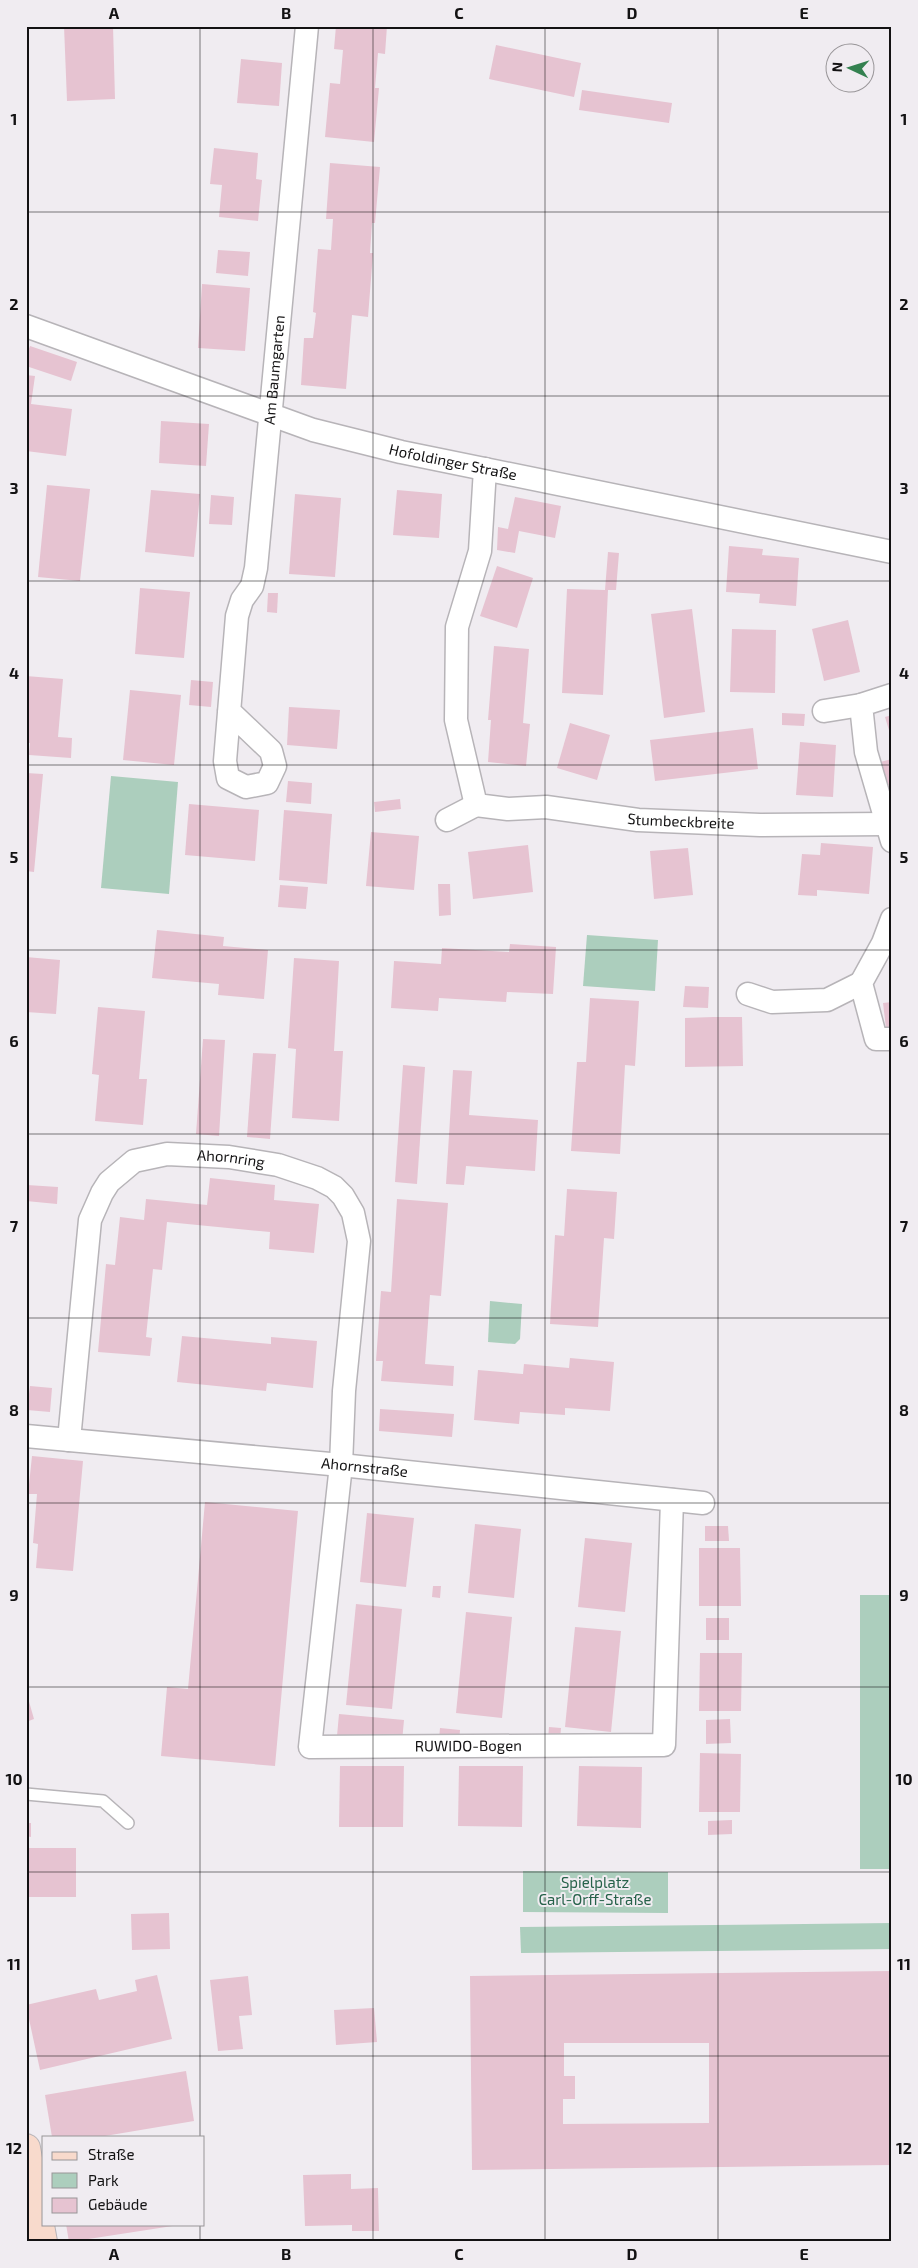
<svg xmlns="http://www.w3.org/2000/svg" width="918" height="2268" viewBox="0 0 918 2268" font-family="'Exo 2',sans-serif">
  <rect width="100%" height="100%" fill="#f0ecf1"/>
  <g fill="#accebd">
    <path d="M111,776L178,782L169,894L101,888Z"/>
    <path d="M587,935L658,940L655,991L583,986Z"/>
    <path d="M490,1301L522,1304L520,1339L515,1344L488,1342Z"/>
    <rect x="860" y="1595" width="32" height="274"/>
    <path d="M523,1871L668,1872V1913L523,1912Z"/>
    <path d="M892,1923V1949L521,1953L520,1927Z"/>
  </g>
  <g fill="#e6c3d1" fill-rule="evenodd">
    <path d="M64,26H113L115,99L67,101Z"/>
    <path d="M336,26H387L385,54L378,53L375,88H379L374,142L325,137L330,83L340,84L343,50L334,49Z"/>
    <path d="M496,45L581,63L574,97L489,79Z"/>
    <path d="M241,59L282,63L279,106L237,103Z"/>
    <path d="M582,90L672,103L669,123L579,110Z"/>
    <path d="M214,148L258,153L256,179L262,180L258,221L219,217L222,185L210,184Z"/>
    <path d="M330,163L380,167L375,223H372L370,253H373L368,317L352,315L346,389L301,385L304,338H313L316,313L313,312L318,249L331,250L333,219H326Z"/>
    <path d="M218,250L250,252L248,276L216,273Z"/>
    <path d="M202,284L250,288L245,351L198,348Z"/>
    <path d="M30,346L77,362L71,381L26,366V357Z"/>
    <path d="M26,375L35,376L31,404L72,409L66,456L26,451Z"/>
    <path d="M161,421L209,424L206,466L159,463Z"/>
    <path d="M47,485L90,489L80,581L38,577Z"/>
    <path d="M151,490L200,494L194,557L145,552Z"/>
    <path d="M397,490L442,494L439,538L393,535Z"/>
    <path d="M295,494L341,498L335,577L289,574Z"/>
    <path d="M211,495L234,497L232,525L209,524Z"/>
    <path d="M515,497L561,506L555,538L519,531L515,553L497,550L498,527L508,529Z"/>
    <path d="M729,546L763,549L762,555L799,558L796,606L759,603L760,594L726,592Z"/>
    <path d="M608,552L619,553L616,590H608L603,695L562,693L567,589L605,590Z"/>
    <path d="M497,566L533,578L517,628L480,616Z"/>
    <path d="M140,588L190,592L184,658L135,654Z"/>
    <path d="M268,593H278L277,613L267,612Z"/>
    <path d="M692,609L705,712L664,718L651,614Z"/>
    <path d="M848,620L860,672L824,681L812,629Z"/>
    <path d="M732,629L776,630L775,693L730,692Z"/>
    <path d="M494,646L529,649L523,723L530,724L526,766L488,762L491,720H488Z"/>
    <path d="M26,676L63,679L58,737L72,738L71,758L29,755L30,743H26Z"/>
    <path d="M191,680L213,682L211,707L189,705Z"/>
    <path d="M130,690L181,695L174,765L123,760Z"/>
    <path d="M289,707L340,710L337,749L287,745Z"/>
    <path d="M782,713L805,714L804,726L782,725Z"/>
    <path d="M892,715V737H891L885,717Z"/>
    <path d="M570,723L610,735L597,780L557,768Z"/>
    <path d="M753,728L758,769L655,781L650,740Z"/>
    <path d="M800,742L836,745L833,797L796,795Z"/>
    <path d="M892,759V784L886,786L880,762Z"/>
    <path d="M26,773L43,774L34,872L26,871Z"/>
    <path d="M288,781L312,783L311,804L286,802Z"/>
    <path d="M400,799L401,809L375,812L374,802Z"/>
    <path d="M189,804L259,810L255,861L185,855Z"/>
    <path d="M284,810L332,814L327,884L279,880Z"/>
    <path d="M371,832L419,836L414,890L366,886Z"/>
    <path d="M821,843L873,847L869,894L817,890V896L798,895L802,854L820,855Z"/>
    <path d="M528,845L533,892L473,899L468,852Z"/>
    <path d="M688,848L693,895L654,899L650,851Z"/>
    <path d="M438,884H450L451,915L439,916Z"/>
    <path d="M280,885L308,887L306,909L278,907Z"/>
    <path d="M157,930L224,937L223,946L268,950L264,999L218,995L219,984L152,978Z"/>
    <path d="M510,944L556,947L553,994L507,992L506,1002L439,998L438,1011L391,1008L394,961L441,964L442,948L509,952Z"/>
    <path d="M26,957L60,960L56,1014L26,1012Z"/>
    <path d="M294,958L339,961L334,1051H343L339,1121L292,1118L296,1049L288,1048Z"/>
    <path d="M685,986L709,987L708,1008L683,1007Z"/>
    <path d="M590,998L639,1001L635,1066L625,1065L620,1154L571,1151L577,1062H586Z"/>
    <path d="M892,1002V1028H886L883,1003Z"/>
    <path d="M98,1007L145,1011L139,1079H147L143,1125L95,1121L99,1075L92,1074Z"/>
    <path d="M713,1017H742L743,1066L685,1067V1018Z"/>
    <path d="M203,1039L225,1040L219,1136L196,1134Z"/>
    <path d="M253,1053L276,1054L270,1139L247,1137Z"/>
    <path d="M403,1065L425,1067L417,1184L395,1182Z"/>
    <path d="M453,1070L472,1071L469,1115L538,1120L535,1171L466,1166L464,1185L446,1184Z"/>
    <path d="M210,1178L275,1185L274,1200L319,1204L314,1253L269,1249L270,1232L167,1222L162,1270L153,1269L146,1337L152,1338L150,1356L98,1352L106,1264L115,1265L120,1217L144,1220L146,1199L207,1205Z"/>
    <path d="M27,1185L58,1187L57,1204L26,1201Z"/>
    <path d="M567,1189L617,1192L614,1239L604,1238L598,1327L550,1324L555,1235L564,1236Z"/>
    <path d="M397,1199L448,1203L441,1296L430,1295L425,1364L454,1366L453,1386L381,1381L383,1361H376L381,1291L391,1292Z"/>
    <path d="M182,1336L271,1344V1337L317,1341L313,1388L267,1383L266,1391L177,1382Z"/>
    <path d="M570,1358L614,1362L610,1411L565,1408V1415L520,1412L519,1424L474,1420L478,1370L523,1374L524,1364L569,1368Z"/>
    <path d="M30,1386L52,1388L50,1412L27,1410Z"/>
    <path d="M380,1409L454,1414L452,1437L379,1431Z"/>
    <path d="M32,1456L83,1461L73,1571L36,1568L38,1544L33,1543L37,1494H28Z"/>
    <path d="M205,1502L298,1511L275,1766L161,1756L167,1687L188,1689Z"/>
    <path d="M367,1513L414,1518L406,1587L360,1582Z"/>
    <path d="M475,1524L521,1529L514,1598L468,1593Z"/>
    <path d="M705,1526H728L729,1541H705Z"/>
    <path d="M585,1538L632,1543L625,1612L578,1607Z"/>
    <path d="M699,1548H740L741,1606H699Z"/>
    <path d="M433,1586H441L440,1598L432,1597Z"/>
    <path d="M356,1604L402,1609L392,1709L346,1705Z"/>
    <path d="M466,1612L512,1617L502,1718L456,1713Z"/>
    <rect x="706" y="1618" width="23" height="22"/>
    <path d="M575,1627L621,1631L611,1732L565,1727Z"/>
    <path d="M700,1653H742L741,1711H699Z"/>
    <path d="M26,1691L34,1719L26,1722Z"/>
    <path d="M339,1714L404,1720L402,1742L337,1736Z"/>
    <path d="M730,1719L731,1743L706,1744V1720Z"/>
    <path d="M549,1727L561,1728L560,1740L548,1739Z"/>
    <path d="M440,1728L460,1730L459,1741L439,1739Z"/>
    <path d="M700,1753L741,1754L740,1812H699Z"/>
    <path d="M340,1766H404L403,1827H339Z"/>
    <path d="M459,1766H523L522,1827L458,1826Z"/>
    <path d="M579,1766L642,1767L641,1828L577,1826Z"/>
    <path d="M732,1820V1834L708,1835V1821Z"/>
    <path d="M26,1823H31V1837L26,1836Z"/>
    <rect x="26" y="1848" width="50" height="49"/>
    <path d="M169,1913L170,1949L132,1950L131,1914Z"/>
    <path d="M892,1971V2165L472,2170L470,1976ZM564,2043H709V2123L563,2124V2099H575V2076H564Z"/>
    <path d="M157,1975L172,2039L40,2070L26,2005L96,1989L99,2000L137,1991L135,1980Z"/>
    <path d="M248,1976L252,2015L239,2016L243,2049L218,2051L210,1980Z"/>
    <path d="M374,2008L377,2042L336,2045L334,2010Z"/>
    <path d="M186,2071L194,2121L99,2137H52L45,2095Z"/>
    <path d="M351,2174V2189L378,2188L379,2231H352V2225L305,2226L303,2175Z"/>
    <path d="M66,2224H179V2225L69,2242Z"/>
  </g>
  <g fill="none" stroke-linecap="round" stroke-linejoin="round">
    <defs>
      <path id="lane" d="M26,1794L103,1801L128,1823"/>
      <g id="street">
        <path id="s1" d="M26,326L313,430L401,452L892,552"/>
        <path id="s2" d="M485,469L480,551L457,627L456,720L476,805L508,809L546,807L638,820L760,825L886,824"/>
        <path d="M892,695L861,705L866,752L892,841"/>
        <path id="s3" d="M229,711L271,751L275,766L267,783L246,787L228,778L225,761L237,616L242,600L252,586L256,568L307,26"/>
        <path d="M824,711L861,705"/>
        <path d="M447,820L476,805"/>
        <path d="M892,919L883,943L861,983L876,1039H892"/>
        <path d="M748,994L772,1002L827,1000L861,983"/>
        <path id="s4" d="M26,1436L341,1465L703,1503"/>
        <path id="s5" d="M69,1440L90,1220L102,1193L109,1182L134,1161L167,1154L229,1157L278,1165L317,1178L334,1187L343,1196L353,1213L359,1241L344,1391L341,1465L310,1747L664,1745L672,1500"/>
      </g>
      <path id="secondary" d="M26,2148L43,2242"/>
    </defs>
    <use href="#lane" stroke="#b7b4b8" stroke-width="14"/>
    <use href="#street" stroke="#b7b4b8" stroke-width="25"/>
    <use href="#secondary" stroke="#b7b4b8" stroke-width="30"/>
    <use href="#lane" stroke="#fff" stroke-width="11"/>
    <use href="#street" stroke="#fff" stroke-width="22"/>
    <use href="#secondary" stroke="#f8dacc" stroke-width="28"/>
  </g>
  <path fill="none" stroke="#131213" stroke-width="1" stroke-opacity="0.55" d="M200,26V2137M373,26V2242M545,26V2242M718,26V2242M26,212H892M26,396H892M26,581H892M26,765H892M26,950H892M26,1134H892M26,1318H892M26,1503H892M26,1687H892M26,1872H892M26,2056H892M200,2224V2242"/>
  <g text-anchor="middle" stroke-width="4" stroke-linejoin="round" paint-order="stroke">
    <g font-size="15" fill="#131213" stroke="#f0ecf1">
      <text dy="5" stroke="none"><textPath href="#s3" startOffset="548">Am Baumgarten</textPath></text>
      <text dy="5" stroke="none"><textPath href="#s1" startOffset="449">Hofoldinger Straße</textPath></text>
      <text dy="5" stroke="none"><textPath href="#s2" startOffset="548">Stumbeckbreite</textPath></text>
      <text dy="5" stroke="none"><textPath href="#s5" startOffset="394">Ahornring</textPath></text>
      <text dy="5" stroke="none"><textPath href="#s4" startOffset="340">Ahornstraße</textPath></text>
      <text dy="5" stroke="none"><textPath href="#s5" startOffset="1230">RUWIDO-Bogen</textPath></text>
    </g>
    <g font-size="15" fill="#26624a" stroke="#f0ecf1">
      <text x="595" y="1888">Spielplatz<tspan x="595" dy="17">Carl-Orff-Straße</tspan></text>
    </g>
  </g>
  <rect width="918" height="2268" fill="none" stroke="#f0ecf1" stroke-width="55"/>
  <rect x="42" y="2136" width="162" height="90" fill="#f0ecf1" stroke="#989598"/>
  <rect x="52" y="2152" width="25" height="8" fill="#f8dacc" stroke="#989598"/>
  <text x="88" y="2160" font-size="15" fill="#131213">Straße</text>
  <rect x="52" y="2173" width="25" height="15" fill="#accebd" stroke="#989598"/>
  <text x="88" y="2186" font-size="15" fill="#131213">Park</text>
  <rect x="52" y="2198" width="25" height="15" fill="#e6c3d1" stroke="#989598"/>
  <text x="88" y="2210" font-size="15" fill="#131213">Gebäude</text>
  <g transform="translate(850 68) rotate(274)"><circle r="24" fill="#f0ecf1" stroke="#989598"/>
  <path d="M0-4L9 19L0 12L-9 19Z" fill="#348150"/>
  <text y="-8" font-size="14" font-weight="bold" text-anchor="middle" fill="#131213">N</text>
  </g>
  <rect x="28" y="28" width="862" height="2212" fill="none" stroke="#131213" stroke-width="2"/>
  <g font-size="16" text-anchor="middle" font-weight="bold" fill="#131213">
    <text x="114" y="19">A</text>
    <text x="286" y="19">B</text>
    <text x="459" y="19">C</text>
    <text x="632" y="19">D</text>
    <text x="804" y="19">E</text>
    <text x="14" y="125">1</text>
    <text x="904" y="125">1</text>
    <text x="14" y="310">2</text>
    <text x="904" y="310">2</text>
    <text x="14" y="494">3</text>
    <text x="904" y="494">3</text>
    <text x="14" y="679">4</text>
    <text x="904" y="679">4</text>
    <text x="14" y="863">5</text>
    <text x="904" y="863">5</text>
    <text x="14" y="1047">6</text>
    <text x="904" y="1047">6</text>
    <text x="14" y="1232">7</text>
    <text x="904" y="1232">7</text>
    <text x="14" y="1416">8</text>
    <text x="904" y="1416">8</text>
    <text x="14" y="1601">9</text>
    <text x="904" y="1601">9</text>
    <text x="14" y="1785">10</text>
    <text x="904" y="1785">10</text>
    <text x="14" y="1970">11</text>
    <text x="904" y="1970">11</text>
    <text x="14" y="2154">12</text>
    <text x="904" y="2154">12</text>
    <text x="114" y="2260">A</text>
    <text x="286" y="2260">B</text>
    <text x="459" y="2260">C</text>
    <text x="632" y="2260">D</text>
    <text x="804" y="2260">E</text>
  </g>
</svg>
